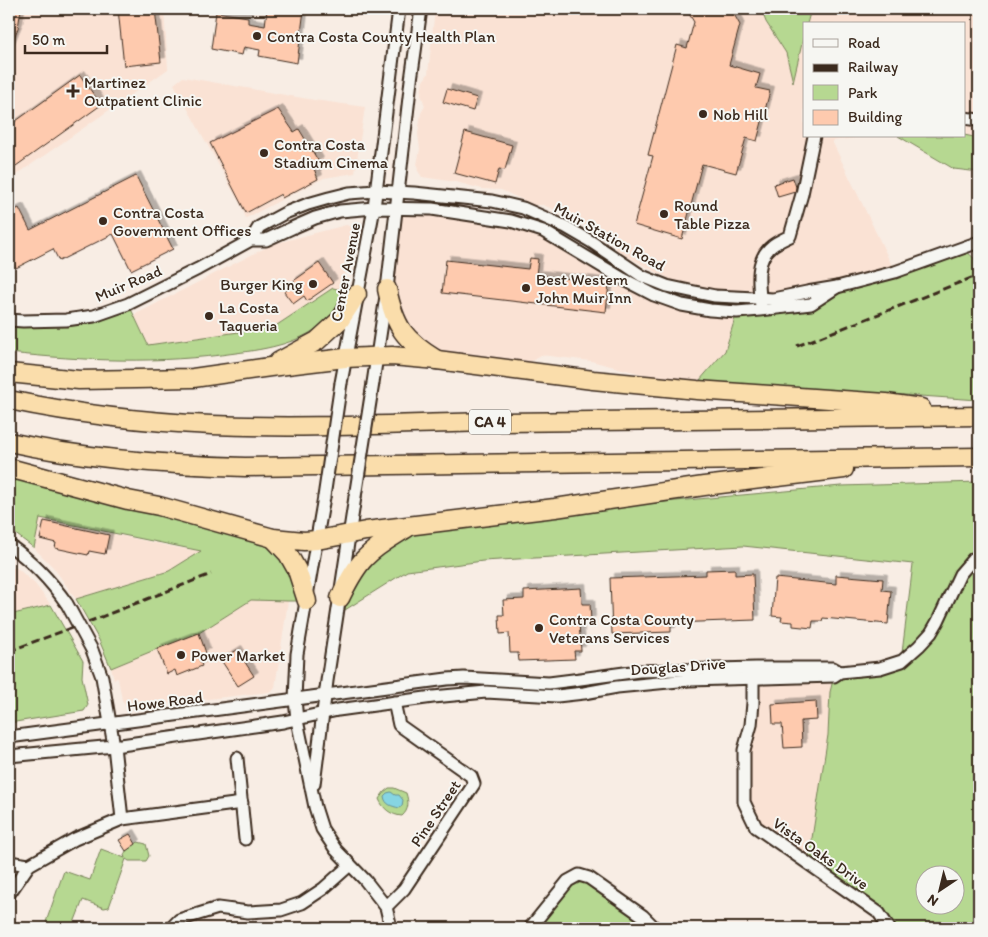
<svg xmlns="http://www.w3.org/2000/svg" width="988" height="937" viewBox="0 0 988 937" font-family="Itim,sans-serif">
  <defs>
    <filter id="shadow"><feDropShadow dx="4.5" dy="-4.5" stdDeviation="0" flood-color="#0004"/></filter>
  </defs>
  <rect width="100%" height="100%" fill="#f8ede4"/>
  <filter id="ink" filterUnits="userSpaceOnUse"><feTurbulence type="fractalNoise" baseFrequency=".02" numOctaves="2"/><feDisplacementMap in="SourceGraphic" scale="10" xChannelSelector="R" yChannelSelector="G"/><feConvolveMatrix kernelMatrix="1 2 1 2 8 2 1 2 1" color-interpolation-filters="sRGB"/></filter>
  <g filter="url(#ink)">
    <g fill="#fae2d4">
      <path d="M9,9H164L168,69L9,180Z"/>
      <path d="M435,9H761L766,22L786,53L793,81L804,35V136H870L832,141L895,272L773,299L717,291L675,282L624,255L615,250L617,247L581,223L568,218L563,213L543,205H534L501,190L482,189L456,182L422,177L418,171L417,165L420,149L418,134L421,113L425,106L421,94L423,81L428,74Z"/>
      <path d="M811,9H979V138L964,135V24H807Z"/>
      <path d="M183,77L314,100L365,107L355,173L324,178L246,218L240,204L174,84Z"/>
      <path d="M397,208L543,231L654,295L737,312L725,351L699,381L646,375L591,361L541,355L518,370L437,360L391,306Z"/>
      <path d="M346,225L349,226L352,229L342,290L333,288L274,327L148,345L134,315L273,244Z"/>
      <path d="M39,518L179,548L201,551L169,571L76,599L53,567L34,548Z"/>
      <path d="M9,563L13,568H17L35,584L51,605L9,615Z"/>
      <path d="M251,600L288,601L275,687L272,691L269,692L131,708L126,706L122,700L118,678L114,679L111,668L157,649L199,633Z"/>
      <path d="M834,676L830,692L828,735L808,864L756,827L744,802L753,679Z"/>
    </g>
    <g fill="#b6d891" stroke="#788158" fill-rule="evenodd">
      <path d="M761,9H811L807,24H804V35L793,82L786,53L766,22Z"/>
      <path d="M964,135L979,138V172L954,169L898,136H964Z"/>
      <path d="M962,247L979,263V400L699,381L725,351L737,312L811,304L837,287Z"/>
      <path d="M333,288L342,290C339,302 336,312 327,320C303,343 267,349 236,353C159,364 85,361 9,353V320H94L131,309L148,345L274,327Z"/>
      <path d="M9,468L273,538L307,601H288L251,600L199,633L157,649L111,668L99,640L76,599L169,571L201,551L40,518L34,548L9,529Z"/>
      <path d="M979,482V928H889L808,864L828,735L830,692L834,676L901,661L913,564L743,546L483,561L407,571L337,615L356,570L412,525L841,486ZM926,874H956V904H926Z"/>
      <path d="M51,605L83,661L82,677L88,705L84,711L9,723V615Z"/>
      <path d="M389,788H394L406,793C409,802 409,810 402,816C391,815 383,809 379,799L384,792Z"/>
      <path d="M138,842L146,844L149,856L146,861H129L126,859L109,907L104,908L83,900L72,928C63,928 53,930 46,922L64,871L90,880L101,849L125,858L124,855L126,851Z"/>
      <path d="M579,875L655,928H530Z"/>
    </g>
    <path fill="#86d5e3" stroke="#689194" d="M391,792L395,795H399L403,800L402,806L399,808C392,806 385,805 384,796L387,793Z"/>
    <g fill="#fecaae" stroke="#3b2a1e" filter="url(#shadow)">
      <path d="M9,9H21L18,28L9,50Z"/>
      <path d="M118,9H155L161,62L124,66Z"/>
      <path d="M267,9H293L304,10L297,63L259,56L260,50L244,47L242,55L211,49L216,12L248,17V23L265,26Z"/>
      <path d="M686,9H731L740,25L729,65L760,74L756,88L770,91L757,141L746,138L736,173L702,164L682,239L634,225L653,156L648,155L677,45L687,48L694,22Z"/>
      <path d="M80,75L101,105L9,171V126Z"/>
      <path d="M447,89L477,98L473,111L443,102Z"/>
      <path d="M278,109L294,132L299,129L319,162L313,166L318,179L282,198L281,194L246,213L210,143Z"/>
      <path d="M465,132L512,145L505,170L499,169L495,184L454,173Z"/>
      <path d="M136,176L173,249L131,270L113,234L59,261L53,249L16,268L9,253V213L19,208L30,230Z"/>
      <path d="M793,178L796,187L795,192L778,197L774,184Z"/>
      <path d="M530,258L538,259L536,275L609,283L606,312L442,293L446,260L528,269Z"/>
      <path d="M319,263L333,283L307,301L304,296L293,304L284,292L294,285L292,282Z"/>
      <path d="M44,521L109,535L105,554L89,551L88,555L55,548L56,543L40,539Z"/>
      <path d="M735,569V575L753,574L755,620L671,623V632L612,634L610,578L706,575V570Z"/>
      <path d="M836,575L883,579L882,590L891,591L888,624L823,618L822,621H813L812,628L793,626V622L781,621L782,617L772,616L775,578L836,584Z"/>
      <path d="M581,588L582,604H590L591,621L579,622L581,651H574L575,659L519,661L518,653H510L509,633L500,634L499,615H504L503,600L524,599V591Z"/>
      <path d="M199,633L206,653L198,656L202,666L177,676L175,670L167,674L157,649Z"/>
      <path d="M237,650L254,676L238,686L221,660Z"/>
      <path d="M816,701L817,720L801,721L802,747L784,748L782,724H773L772,704Z"/>
      <path d="M130,834L136,844L126,851L119,840Z"/>
    </g>
    <g fill="none" stroke-linecap="round" stroke-linejoin="round">
      <defs>
        <g id="minor">
          <path d="M964,118L979,120"/>
          <path d="M837,287L895,272L979,242"/>
          <path d="M761,306C759,286 754,260 772,246C777,242 784,239 790,236L802,194L814,136"/>
          <path d="M9,320L23,321L66,320L94,316L128,304L198,269L251,240L259,227L285,213L308,204L329,198L349,193L376,191L414,193L492,201L523,208L566,227L590,241L642,276L667,286L690,291L715,296L773,299L807,292L837,287L811,304L760,310L737,312L710,310L682,305L654,295L623,279L543,231L511,221L432,209L374,208L340,211L315,218L292,228L266,240H251"/>
          <path d="M341,383L374,208L399,9"/>
          <path d="M373,383L387,289L411,80L421,9"/>
          <path d="M324,497L297,654L295,699L297,720L315,807L322,829L336,850L365,880L386,907L391,928"/>
          <path d="M9,545C32,561 51,581 67,604"/>
          <path d="M753,679V703L751,725L744,750V802L756,827L879,913L889,928"/>
          <path d="M9,737L447,679L464,678L549,683L573,680L639,671L756,668H833L840,672"/>
          <path d="M9,756L114,746L283,722L338,710L433,697L486,692L557,696L584,693L617,687L689,680L834,676L840,672L880,668L902,661L919,646L931,633L938,621L960,574L973,559L979,556"/>
          <path d="M237,758L245,839"/>
          <path d="M314,784L327,681L355,497"/>
          <path d="M122,819L242,803"/>
          <path d="M9,862L29,865"/>
          <path d="M9,894L29,865L75,839L122,819L114,746L102,677L92,650"/>
          <path d="M386,907L404,889L474,784L471,776L399,725L394,702"/>
          <path d="M171,928L179,920L218,908L248,912L281,910L302,903L323,889L350,865"/>
          <path d="M530,928L568,881L579,875L589,878L643,916L655,928"/>
        </g>
        <g id="highway">
          <path d="M387,289C395,327 404,340 437,360"/>
          <path d="M278,362L317,341L340,320L357,294"/>
          <path d="M9,373L79,380L193,378L270,367L345,358L392,356L437,360L593,380L697,390L886,403L921,408"/>
          <path d="M9,400C76,414 144,422 212,425C305,429 398,424 491,422C654,420 816,419 979,416"/>
          <path d="M9,442C86,459 166,465 245,467L979,457"/>
          <path d="M9,468L128,500L159,506L273,538L304,541L317,540L366,531L555,508L704,486L844,469"/>
          <path d="M273,538L288,554L297,570L307,601"/>
          <path d="M340,598C347,584 354,569 365,558C377,545 393,537 407,528"/>
        </g>
      </defs>
      <use href="#minor" stroke="#3b2a1e" stroke-width="15"/>
      <use href="#highway" stroke="#3b2a1e" stroke-width="21"/>
      <use href="#minor" stroke="#f6f6f2" stroke-width="11"/>
      <use href="#highway" stroke="#faddab" stroke-width="18"/>
      <g stroke="#3b2a1e" stroke-width="3" stroke-dasharray="8 4" stroke-linecap="butt">
        <path d="M797,346L979,275"/>
        <path d="M9,651L96,619L211,574"/>
      </g>
      <defs>
        <g id="minor-bridge">
          <path d="M324,497L341,383"/>
          <path d="M355,497L373,383"/>
          <path d="M67,604L92,650"/>
        </g>
      </defs>
      <use href="#minor-bridge" stroke="#3b2a1e" stroke-width="15" stroke-linecap="butt"/>
      <use href="#minor-bridge" stroke="#f6f6f2" stroke-width="11"/>
    </g>
  </g>
  <g fill="#3b2a1e" stroke="#f6f6f2" stroke-width="2">
    <circle cx="257" cy="36" r="5"/>
    <path d="M70.5 83.5h5v5h5v5h-5v5h-5v-5h-5v-5h5z"/>
    <circle cx="703" cy="114" r="5"/>
    <circle cx="264" cy="153" r="5"/>
    <circle cx="664" cy="214" r="5"/>
    <circle cx="103" cy="221" r="5"/>
    <circle cx="313" cy="284" r="5"/>
    <circle cx="526" cy="288" r="5"/>
    <circle cx="209" cy="316" r="5"/>
    <circle cx="539" cy="628" r="5"/>
    <circle cx="181" cy="655" r="5"/>
  </g>
  <g text-anchor="middle" stroke-width="4" stroke-linejoin="round" paint-order="stroke">
    <rect fill="#f6f6f2" stroke="#73675e" stroke-width="1" x="469" y="409.5" width="42" height="25" rx="4"/>
    <g font-size="15" font-weight="bold" fill="#3b2a1e">
      <text x="490" y="427">CA 4</text>
    </g>
    <g font-size="16" fill="#3b2a1e" stroke="#f6f6f2" text-anchor="start">
      <text x="267" y="42">Contra Costa County Health Plan</text>
      <text x="84" y="88">Martinez<tspan x="84" dy="18">Outpatient Clinic</tspan></text>
      <text x="713" y="120">Nob Hill</text>
      <text x="274" y="150">Contra Costa<tspan x="274" dy="18">Stadium Cinema</tspan></text>
      <text x="674" y="211">Round<tspan x="674" dy="18">Table Pizza</tspan></text>
      <text x="113" y="218">Contra Costa<tspan x="113" dy="18">Government Offices</tspan></text>
      <text x="536" y="285">Best Western<tspan x="536" dy="18">John Muir Inn</tspan></text>
      <text x="303" y="290" text-anchor="end">Burger King</text>
      <text x="219" y="313">La Costa<tspan x="219" dy="18">Taqueria</tspan></text>
      <text x="549" y="625">Contra Costa County<tspan x="549" dy="18">Veterans Services</tspan></text>
      <text x="191" y="661">Power Market</text>
    </g>
    <g font-size="16" fill="#3b2a1e" stroke="#f6f6f2">
      <text transform="translate(610 236) rotate(29)" y="6">Muir Station Road</text>
      <text transform="translate(345 272) rotate(-79)" y="6">Center Avenue</text>
      <text transform="translate(128 283) rotate(-23)" y="6">Muir Road</text>
      <text transform="translate(678 666) rotate(-4)" y="6">Douglas Drive</text>
      <text transform="translate(165 701) rotate(-7)" y="6">Howe Road</text>
      <text transform="translate(435 813) rotate(-56)" y="6">Pine Street</text>
      <text transform="translate(821 853) rotate(35)" y="6">Vista Oaks Drive</text>
    </g>
  </g>
  <rect width="988" height="937" fill="none" stroke="#f6f6f2" stroke-width="30"/>
  <rect x="15" y="15" width="958" height="907" fill="none" stroke="#3b2a1e" stroke-width="2" filter="url(#ink)"/>
  <rect x="803" y="22" width="162" height="115" fill="#f6f6f2" stroke="#aba49d"/>
  <rect x="813" y="39" width="25" height="8" fill="#f6f6f2" stroke="#aba49d"/>
  <text x="848" y="48" font-size="15" fill="#3b2a1e">Road</text>
  <rect x="813" y="64" width="25" height="8" fill="#3b2a1e" stroke="#aba49d"/>
  <text x="848" y="72" font-size="15" fill="#3b2a1e">Railway</text>
  <rect x="813" y="85" width="25" height="15" fill="#b6d891" stroke="#aba49d"/>
  <text x="848" y="98" font-size="15" fill="#3b2a1e">Park</text>
  <rect x="813" y="110" width="25" height="15" fill="#fecaae" stroke="#aba49d"/>
  <text x="848" y="122" font-size="15" fill="#3b2a1e">Building</text>
  <g transform="translate(940 890) rotate(215)"><circle r="24" fill="#f6f6f2" stroke="#aba49d"/>
  <path d="M0-4L9 19L0 12L-9 19Z" fill="#3b2a1e"/>
  <text y="-8" font-size="14" font-weight="bold" text-anchor="middle" fill="#3b2a1e">N</text>
  </g>
  <path d="M25 45v8h82v-8" fill="none" stroke="#3b2a1e" stroke-width="2.5"/>
  <text x="32" y="45" font-size="15" fill="#3b2a1e" stroke="#f6f6f2" stroke-width="4" paint-order="stroke">50 m</text>
</svg>
